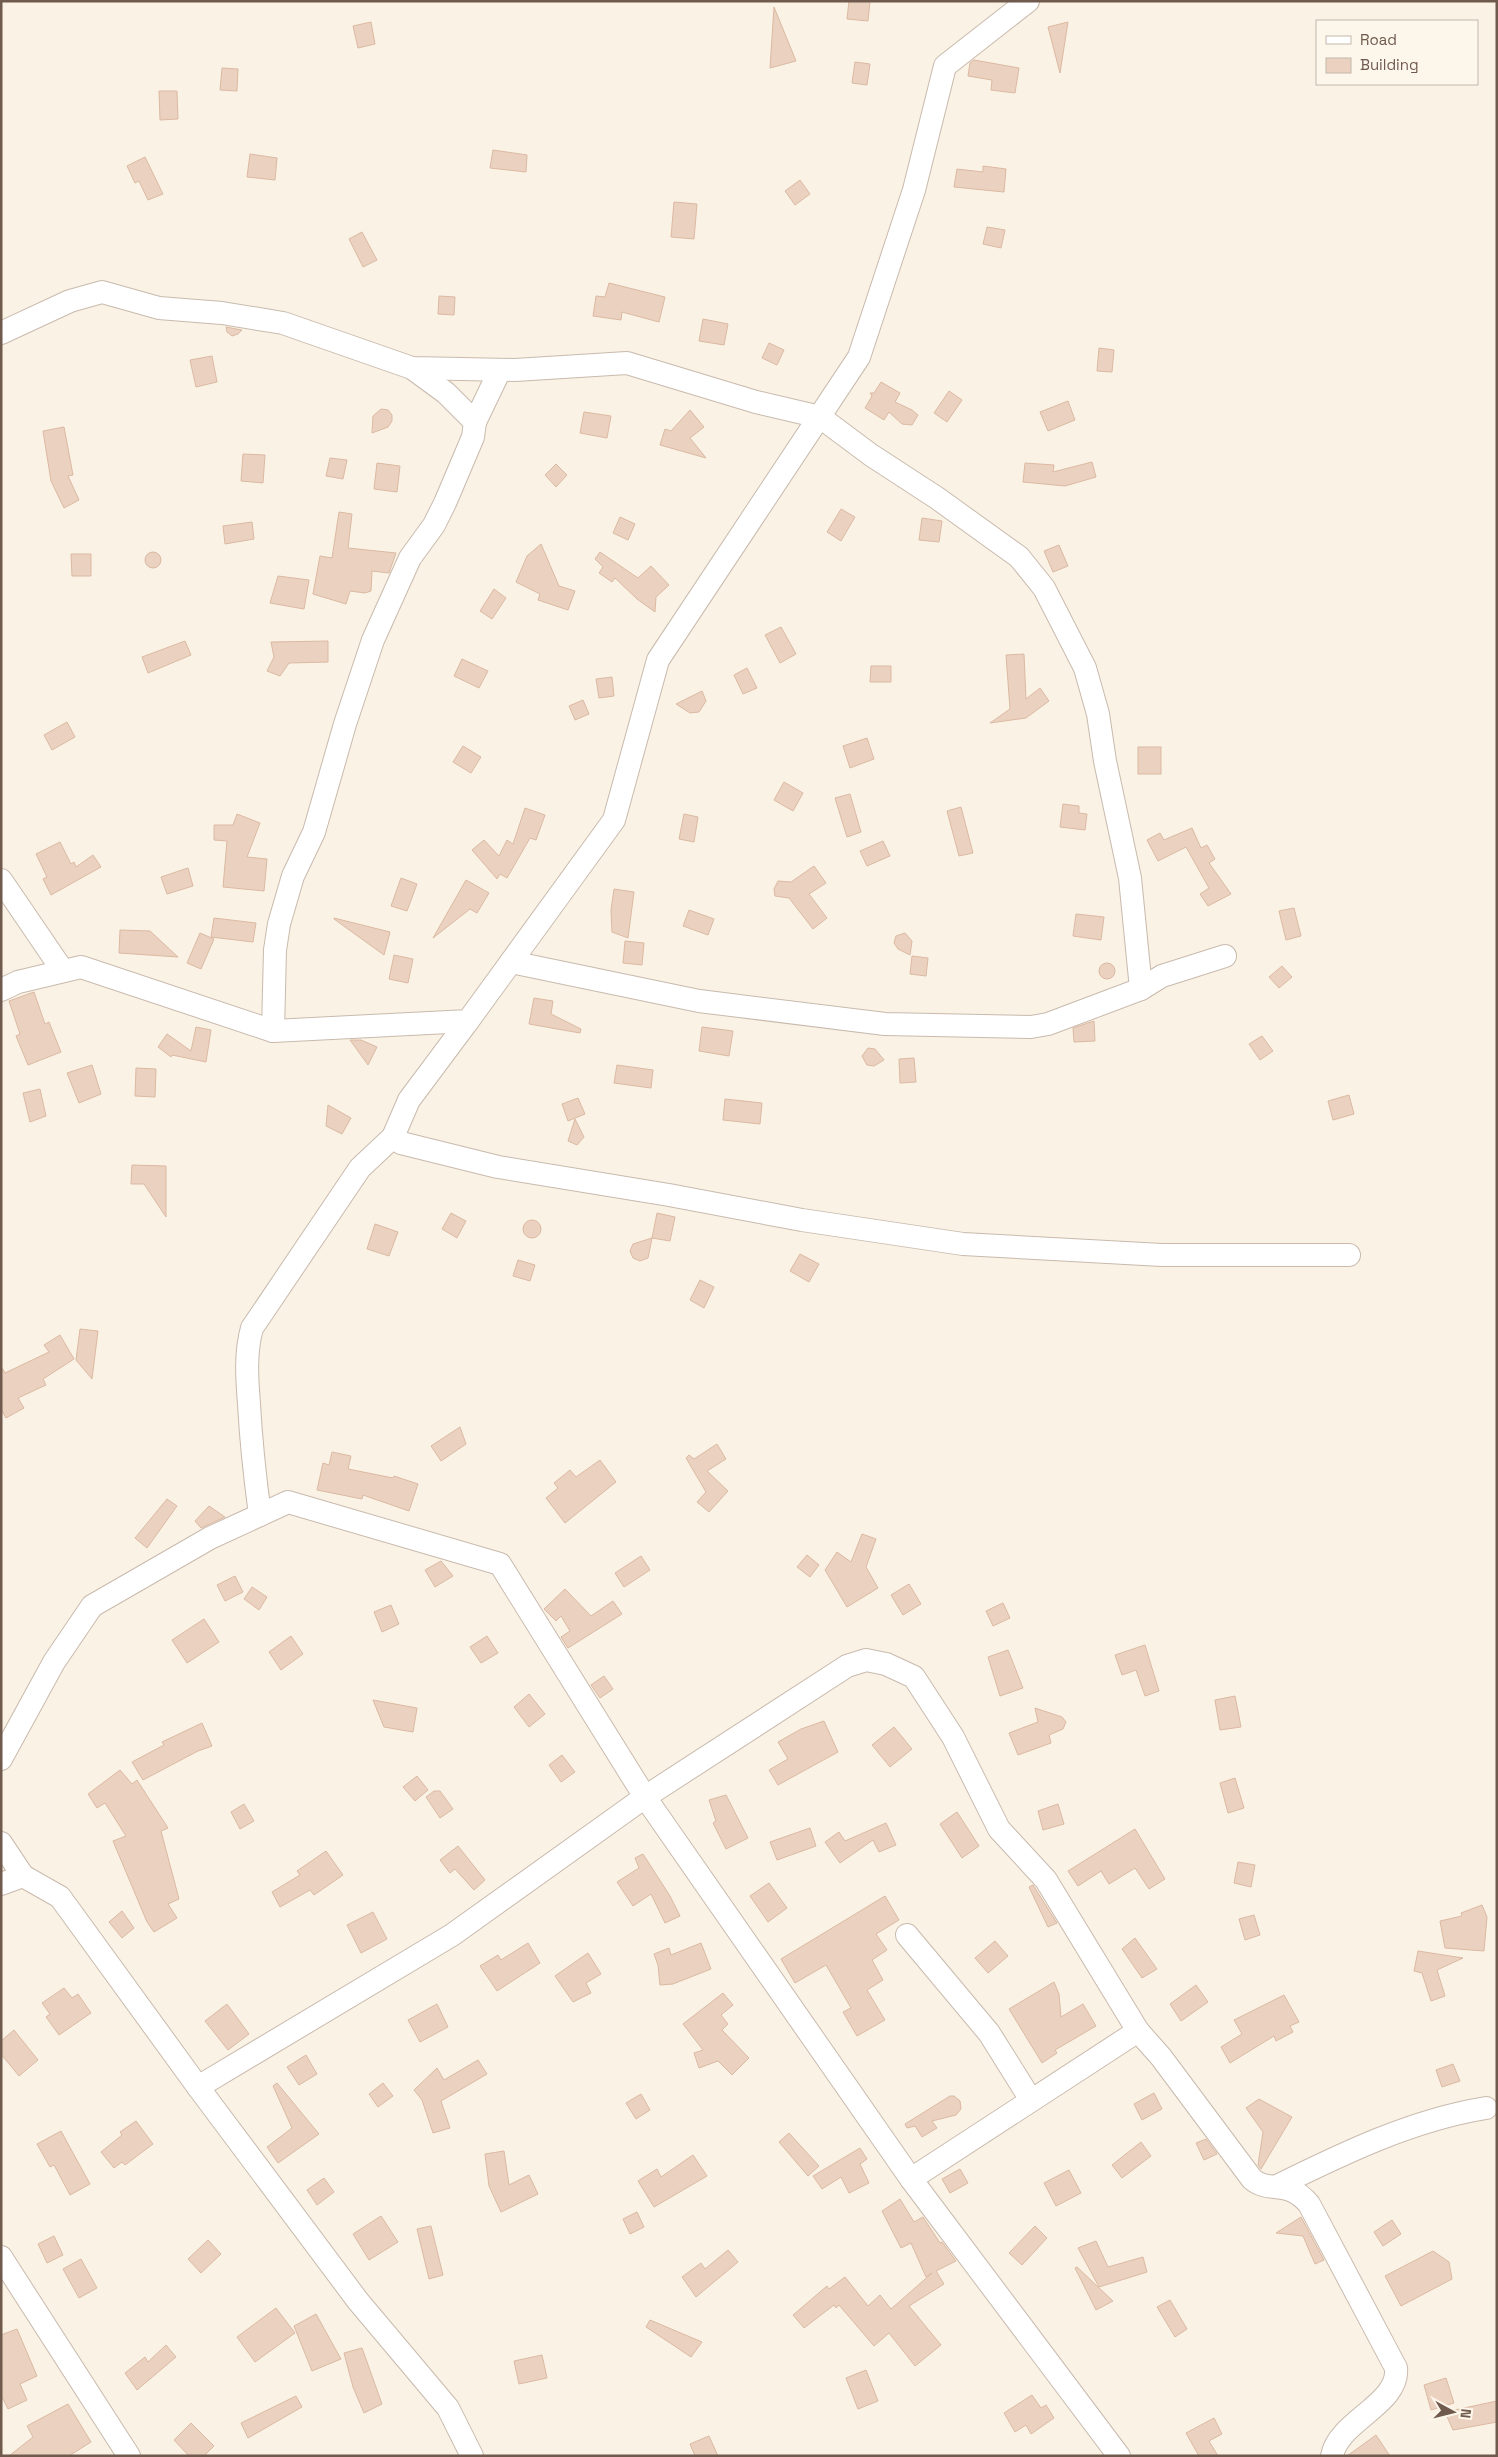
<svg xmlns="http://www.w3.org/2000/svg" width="1498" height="2457" viewBox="0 0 1498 2457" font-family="'Space Grotesk',sans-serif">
  <rect width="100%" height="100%" fill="#f9f2e5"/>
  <g fill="#ebd2c0" stroke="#dcb9a2">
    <path d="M849,1H870L868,21L847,19Z"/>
    <path d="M774,7L796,61L770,68Z"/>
    <path d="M371,22L375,44L358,48L353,26Z"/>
    <path d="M1068,22L1060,73L1048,27Z"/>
    <path d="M974,60L1019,68L1015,93L991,90L992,80L968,76L970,63Z"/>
    <path d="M855,62L870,64L867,85L852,83Z"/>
    <path d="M222,68L238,69L237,91L220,90Z"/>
    <path d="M159,91H177L178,119L160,120Z"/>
    <path d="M493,150L527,155L526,172L490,168Z"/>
    <path d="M250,154L277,158L275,180L247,177Z"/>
    <path d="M145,157L163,194L148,200L139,181L135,183L127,166Z"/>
    <path d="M983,166L1006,169L1004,192L954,187L957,169L983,172Z"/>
    <path d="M800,180L810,194L795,205L785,191Z"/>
    <path d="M674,202L697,204L694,239L671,237Z"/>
    <path d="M987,227L1005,230L1001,248L983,244Z"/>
    <path d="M362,232L377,260L363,267L349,239Z"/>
    <path d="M609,283L665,297L659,322L622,312L621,320L593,316L596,296L605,297Z"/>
    <path d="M439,296L455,297L454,315L438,314Z"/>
    <path d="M703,319L728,324L724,345L699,341Z"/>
    <path d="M226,327L242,330L238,334L232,336L227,332Z"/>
    <path d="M769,343L784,350L777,365L762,358Z"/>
    <path d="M1099,348L1114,350L1112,372L1097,371Z"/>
    <path d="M212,356L217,382L196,387L190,360Z"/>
    <path d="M881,382L900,393L895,402L912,410L918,415L912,425L902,424L889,412L884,420L865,408L872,396L870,393H874Z"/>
    <path d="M949,391L962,400L947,422L934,413Z"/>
    <path d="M1068,401L1075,420L1048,431L1040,412Z"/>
    <path d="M381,409L388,410L392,415V421L388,427L372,433L373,416Z"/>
    <path d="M690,410L704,427L690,438L706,458L660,445L665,429L671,431Z"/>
    <path d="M584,412L611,416L607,438L580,433Z"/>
    <path d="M64,427L73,475L68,476L79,500L64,508L51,481L43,431Z"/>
    <path d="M243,454L265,455L263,483L241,481Z"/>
    <path d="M330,458L347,460L343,479L326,476Z"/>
    <path d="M1092,462L1096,477L1065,486L1023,482L1025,463L1054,465L1053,472Z"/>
    <path d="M377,463L400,466L397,492L374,489Z"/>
    <path d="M556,464L567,475L556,487L545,475Z"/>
    <path d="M841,509L855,517L841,541L827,532Z"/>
    <path d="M339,512L352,514L348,548L396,553L389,573L372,571L371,591L365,593L350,591L346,604L313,594L320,556L332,558Z"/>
    <path d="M620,517L635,524L628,540L613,533Z"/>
    <path d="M922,518L942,521L939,542L919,540Z"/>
    <path d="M252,522L254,539L225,544L223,526Z"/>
    <path d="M541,544L559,586L575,591L568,610L538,600L540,594L516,582L527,556Z"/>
    <path d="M1059,545L1068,566L1053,572L1044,551Z"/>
    <circle cx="153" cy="560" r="8"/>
    <path d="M600,552L638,578L651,566L669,585L656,597L655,612L637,599L615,578L612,582L599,573L603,567L595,559Z"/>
    <path d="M71,554H91V576H72Z"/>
    <path d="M278,576L309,580L304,609L270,603Z"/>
    <path d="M494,589L506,598L492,619L480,611Z"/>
    <path d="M781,627L796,654L780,663L765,635Z"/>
    <path d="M185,641L191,655L148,673L142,657Z"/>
    <path d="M328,641V662L289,663L280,676L267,671L274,657L271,642Z"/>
    <path d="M1024,654L1026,699L1040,688L1049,701L1026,718L990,723L1010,709L1006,655Z"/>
    <path d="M462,659L488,671L479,688L454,676Z"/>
    <path d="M871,666H891V682H870Z"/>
    <path d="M747,668L757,688L743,694L734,675Z"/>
    <path d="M612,677L614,696L599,698L596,679Z"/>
    <path d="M702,691L706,701L699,712L690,713L676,704Z"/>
    <path d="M583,700L589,714L575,720L569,706Z"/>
    <path d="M67,722L75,737L52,750L44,735Z"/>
    <path d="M867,738L874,759L850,768L843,746Z"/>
    <path d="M463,746L481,757L471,773L453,762Z"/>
    <rect x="1138" y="747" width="23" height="27"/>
    <path d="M784,782L803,793L793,811L774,800Z"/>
    <path d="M850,794L861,832L847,837L835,798Z"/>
    <path d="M1063,804L1079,806V813L1087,814L1085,830L1060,827Z"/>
    <path d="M961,807L973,853L959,856L947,811Z"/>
    <path d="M525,808L545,815L536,840L530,838L507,878L500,874L497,879L472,850L484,840L499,856L507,840L513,844Z"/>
    <path d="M237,814L260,823L247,857L267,859L264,891L223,887L227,841L214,840V825H233Z"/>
    <path d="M684,814L698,817L694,842L679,839Z"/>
    <path d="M1192,828L1201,848L1207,845L1215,859L1209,863L1231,894L1208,906L1200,894L1209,888L1186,847L1158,861L1147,840L1160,833L1164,840Z"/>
    <path d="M883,841L890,856L867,866L860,851Z"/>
    <path d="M60,842L71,864L74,862L76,867L93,855L101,867L51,895L43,879L47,877L36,854Z"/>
    <path d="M814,866L826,883L809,894L827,918L813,929L789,898L775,896L774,889L778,881L791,882Z"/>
    <path d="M188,868L193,886L167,894L161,877Z"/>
    <path d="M401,878L417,884L407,911L391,906Z"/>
    <path d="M466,880L489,893L477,913L470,909L433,938Z"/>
    <path d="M614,889L634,892L628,938L612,932L611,910Z"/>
    <path d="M1294,908L1301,936L1286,940L1279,911Z"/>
    <path d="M689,910L714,919L708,935L683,926Z"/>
    <path d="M1076,914L1104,917L1101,940L1073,936Z"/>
    <path d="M214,918L256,923L253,942L211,937Z"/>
    <path d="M334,918L390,932L384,955L334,919Z"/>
    <path d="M120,930L150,931L178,957L119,953Z"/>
    <path d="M200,933L214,939L201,969L187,963Z"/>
    <path d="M905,933L912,941L910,955L898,949L894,943L896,936Z"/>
    <path d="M625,941L644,943L642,965L623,963Z"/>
    <path d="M394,955L413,959L408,983L389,979Z"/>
    <path d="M912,956L928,958L926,976L910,974Z"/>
    <circle cx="1107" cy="971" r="8"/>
    <path d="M1282,966L1292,977L1279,988L1269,977Z"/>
    <path d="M34,992L45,1024L49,1022L61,1052L28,1065L16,1036L20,1034L9,1001Z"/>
    <path d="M534,998L553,1001L551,1014L581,1029L580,1033L529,1024Z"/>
    <path d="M1094,1021L1095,1041L1074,1042L1073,1028Z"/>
    <path d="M196,1027L211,1030L206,1062L172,1055L171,1057L158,1047L167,1034L191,1051Z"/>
    <path d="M702,1027L733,1031L729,1056L699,1051Z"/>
    <path d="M1262,1036L1273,1051L1260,1060L1249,1044Z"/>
    <path d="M350,1040H361L377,1047L368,1065Z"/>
    <path d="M868,1048L875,1049L884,1060L874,1066L867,1065L862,1056Z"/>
    <path d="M914,1058L916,1082L900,1083L899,1059Z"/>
    <path d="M92,1065L101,1094L79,1103L67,1073Z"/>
    <path d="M617,1065L653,1070L651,1088L614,1083Z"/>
    <path d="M136,1068L156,1069L155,1097L135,1096Z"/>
    <path d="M40,1089L46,1116L30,1122L23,1093Z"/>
    <path d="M1349,1095L1354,1114L1333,1120L1328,1101Z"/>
    <path d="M578,1098L585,1114L568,1121L562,1104Z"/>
    <path d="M725,1099L762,1103L760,1124L723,1120Z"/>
    <path d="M328,1105L351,1118L342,1134L326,1126Z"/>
    <path d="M575,1119L584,1137L577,1145L568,1141Z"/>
    <path d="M132,1165L166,1166V1217L144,1184H131Z"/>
    <path d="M451,1213L466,1221L457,1238L442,1229Z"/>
    <path d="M657,1213L675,1217L670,1241L652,1238Z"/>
    <circle cx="532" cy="1229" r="9"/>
    <path d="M375,1224L398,1232L389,1256L367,1249Z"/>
    <path d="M652,1238L648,1258L640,1261L633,1258L630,1251L633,1244Z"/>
    <path d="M800,1254L819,1264L809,1282L790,1271Z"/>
    <path d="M518,1260L535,1265L530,1281L513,1276Z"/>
    <path d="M700,1280L714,1287L704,1308L690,1300Z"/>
    <path d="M80,1329L98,1331L92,1379L76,1360Z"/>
    <path d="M60,1335L74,1359L43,1379L46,1385L18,1398L24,1408L6,1418L1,1409V1366L5,1373L49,1352L44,1345Z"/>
    <path d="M460,1427L466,1444L441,1461L431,1446Z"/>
    <path d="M717,1444L726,1459L707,1471L728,1491L709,1512L697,1502L706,1492L686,1458L689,1455L694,1459Z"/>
    <path d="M332,1452L351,1456L348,1469L393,1478L394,1476L418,1484L409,1511L363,1495L362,1499L317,1490L323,1463L329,1465Z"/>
    <path d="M600,1460L616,1482L565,1523L546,1498L558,1488L554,1483L570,1470L576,1477Z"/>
    <path d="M167,1499L177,1506L147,1548L135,1538Z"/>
    <path d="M209,1506L225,1517L201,1528L195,1521Z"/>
    <path d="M862,1534L876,1539L866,1567L878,1588L847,1607L825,1570L837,1552L851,1562Z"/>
    <path d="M807,1555L819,1565L810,1577L797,1567Z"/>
    <path d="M641,1556L650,1570L624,1587L615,1573Z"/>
    <path d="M441,1561L453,1576L435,1587L425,1570Z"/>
    <path d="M235,1576L243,1592L225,1601L217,1585Z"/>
    <path d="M909,1584L921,1604L903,1615L891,1595Z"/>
    <path d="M252,1587L267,1597L259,1610L244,1599Z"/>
    <path d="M565,1589L591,1616L613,1601L622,1614L568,1648L561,1637L570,1631L561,1616L556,1621L544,1609Z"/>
    <path d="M1003,1603L1010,1618L993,1626L986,1611Z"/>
    <path d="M391,1605L399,1624L382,1632L374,1612Z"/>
    <path d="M204,1619L219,1642L187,1663L172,1640Z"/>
    <path d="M291,1636L303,1654L281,1670L269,1652Z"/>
    <path d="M487,1636L498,1653L481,1663L470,1647Z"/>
    <path d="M1145,1645L1159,1691L1145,1696L1136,1670L1122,1675L1115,1655Z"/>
    <path d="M1008,1650L1023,1688L1000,1696L988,1657Z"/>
    <path d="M604,1676L613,1689L600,1698L591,1685Z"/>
    <path d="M529,1694L545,1714L529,1727L514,1707Z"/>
    <path d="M1235,1696L1241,1727L1220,1730L1215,1700Z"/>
    <path d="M373,1700L417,1708L413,1732L384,1727Z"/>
    <path d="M1035,1708L1062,1717L1066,1722L1063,1729L1049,1735L1051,1743L1018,1755L1009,1733L1038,1722Z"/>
    <path d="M824,1721L838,1752L778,1785L769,1770L788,1759L778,1742L801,1729Z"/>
    <path d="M202,1723L212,1746L198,1751L143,1780L132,1762L164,1745L162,1742Z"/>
    <path d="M894,1727L912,1749L890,1767L872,1745Z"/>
    <path d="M562,1755L575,1772L561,1782L549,1765Z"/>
    <path d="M120,1770L132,1784L137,1780L168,1828L161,1831L179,1899L168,1904L177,1918L154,1932L147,1922L113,1841L126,1836L105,1803L97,1808L88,1794Z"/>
    <path d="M417,1776L428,1790L415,1801L403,1787Z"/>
    <path d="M1235,1778L1244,1808L1228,1813L1220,1783Z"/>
    <path d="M434,1791H440L453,1809L440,1818L426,1797Z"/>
    <path d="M726,1795L748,1838L726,1849L713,1823L716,1821L709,1800Z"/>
    <path d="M244,1804L254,1821L240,1829L231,1812Z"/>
    <path d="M1058,1804L1064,1824L1043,1830L1038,1811Z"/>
    <path d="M957,1812L979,1846L962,1858L940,1824Z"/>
    <path d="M886,1823L896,1845L879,1852L873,1840L840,1863L825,1842L839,1832L845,1841Z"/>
    <path d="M810,1828L816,1846L777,1860L770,1842Z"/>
    <path d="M1135,1829L1165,1879L1149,1889L1135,1868L1109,1884L1101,1871L1078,1886L1068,1871Z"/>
    <path d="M458,1846L485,1880L474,1890L455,1869L450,1873L440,1860Z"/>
    <path d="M326,1851L343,1875L314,1895L310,1890L280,1907L272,1892L300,1875L297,1871Z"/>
    <path d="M643,1854L670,1896L680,1916L665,1923L651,1894L633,1906L617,1882L639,1868L635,1858Z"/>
    <path d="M1238,1862L1255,1865L1251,1887L1234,1883Z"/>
    <path d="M769,1883L787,1908L768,1922L750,1896Z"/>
    <path d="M1033,1885L1057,1923L1048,1927L1029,1887Z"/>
    <path d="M885,1896L899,1920L876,1934L887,1950L872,1960L883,1980L867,1990L885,2020L857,2036L843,2012L851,2008L826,1965L795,1983L781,1959Z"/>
    <path d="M1482,1905L1487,1917L1484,1951L1445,1948L1440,1921L1462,1916L1461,1913Z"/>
    <path d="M122,1911L134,1928L122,1938L109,1922Z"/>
    <path d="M373,1912L387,1939L361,1953L347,1925Z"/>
    <path d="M1254,1915L1260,1935L1245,1940L1239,1919Z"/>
    <path d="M1135,1938L1157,1969L1142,1978L1122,1949Z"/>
    <path d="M995,1941L1008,1956L988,1973L975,1958Z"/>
    <path d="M528,1943L540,1963L497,1991L480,1966L498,1955L501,1960Z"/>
    <path d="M701,1943L711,1969L673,1984L660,1985L658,1965L654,1954L669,1948L671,1955Z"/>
    <path d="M1418,1951L1463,1958L1437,1970L1445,1996L1431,2001L1422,1973L1414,1971Z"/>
    <path d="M588,1953L601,1974L586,1983L591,1993L573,2002L555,1976Z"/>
    <path d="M1054,1982L1059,1994L1061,2017L1083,2004L1096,2026L1055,2050L1057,2053L1042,2063L1009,2009Z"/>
    <path d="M1196,1985L1208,2002L1181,2021L1170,2004Z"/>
    <path d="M64,1988L72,1998L78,1994L91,2013L59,2035L46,2017L50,2014L42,2003Z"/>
    <path d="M723,1993L733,2005L721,2015L728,2024L722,2030L749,2058L732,2075L718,2061L699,2068L694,2053L703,2050L683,2024Z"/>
    <path d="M1284,1995L1299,2022L1290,2026L1293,2032L1276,2041L1274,2036L1230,2063L1221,2047L1242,2034L1234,2020Z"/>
    <path d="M227,2004L249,2034L228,2050L205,2021Z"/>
    <path d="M437,2004L448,2027L420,2042L408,2020Z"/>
    <path d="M14,2030L38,2060L19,2076L1,2054V2041Z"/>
    <path d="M306,2055L317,2074L299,2085L287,2067Z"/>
    <path d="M478,2060L487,2074L441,2101L450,2128L433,2133L422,2100L414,2090L437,2068L444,2080Z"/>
    <path d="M1453,2064L1460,2081L1442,2087L1436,2070Z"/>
    <path d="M277,2083L319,2134L278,2163L267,2147L292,2128L273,2086Z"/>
    <path d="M383,2083L393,2096L378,2107L369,2094Z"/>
    <path d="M1154,2093L1162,2109L1142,2120L1134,2104Z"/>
    <path d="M641,2094L650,2110L636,2119L626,2103Z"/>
    <path d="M950,2096H954L960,2101L961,2109L956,2115L932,2121L937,2128L922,2137L915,2126L907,2128L905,2124Z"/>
    <path d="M1259,2099L1292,2117L1261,2169L1258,2165L1263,2132L1246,2108Z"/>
    <path d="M136,2121L153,2144L125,2165L122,2162L114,2168L101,2152L122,2135L120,2132Z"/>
    <path d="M61,2131L90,2184L70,2195L54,2165L50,2167L37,2144Z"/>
    <path d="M789,2133L819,2166L808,2176L779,2142Z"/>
    <path d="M1206,2139L1217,2154L1204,2160L1196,2143Z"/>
    <path d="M1141,2142L1151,2156L1122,2178L1112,2165Z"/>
    <path d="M860,2148L867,2159L860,2164L869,2183L849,2193L841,2177L822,2189L813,2176Z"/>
    <path d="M504,2151L509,2185L529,2175L538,2194L501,2212L489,2186L485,2154Z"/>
    <path d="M693,2155L707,2176L654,2207L638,2181L657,2169L661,2177Z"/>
    <path d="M960,2169L968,2183L950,2193L942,2179Z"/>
    <path d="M1069,2170L1081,2193L1056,2206L1044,2183Z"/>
    <path d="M324,2178L334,2192L317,2205L307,2190Z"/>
    <path d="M900,2199L914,2222L923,2217L940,2243L942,2242L956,2261L936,2271L944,2284L909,2306L941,2345L915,2366L889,2333L874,2346L839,2305L836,2308L834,2305L804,2328L793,2315L827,2286L829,2289L845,2277L868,2306L880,2295L891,2309L932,2273L926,2277L911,2243L901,2248L882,2211Z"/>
    <path d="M637,2212L644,2227L630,2234L623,2219Z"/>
    <path d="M381,2216L398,2242L369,2260L353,2234Z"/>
    <path d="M1301,2217L1324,2260L1315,2264L1303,2236L1276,2233Z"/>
    <path d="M1392,2220L1401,2234L1383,2246L1374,2232Z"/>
    <path d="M431,2226L443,2275L429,2279L417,2229Z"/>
    <path d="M1035,2226L1047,2238L1022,2265L1009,2253Z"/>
    <path d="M54,2236L63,2255L47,2263L38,2244Z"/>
    <path d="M208,2240L221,2254L201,2273L188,2259Z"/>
    <path d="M1096,2241L1108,2267L1143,2257L1147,2272L1099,2287L1078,2248Z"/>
    <path d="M728,2250L738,2262L696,2297L682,2277L701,2263L705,2269Z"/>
    <path d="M1433,2251L1449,2262L1452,2279L1401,2306L1385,2276Z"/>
    <path d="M81,2259L97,2288L79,2298L63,2269Z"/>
    <path d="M1077,2267L1113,2301L1096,2310L1075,2268Z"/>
    <path d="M1170,2300L1187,2329L1175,2337L1157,2307Z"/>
    <path d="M276,2308L295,2333L255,2362L237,2337Z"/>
    <path d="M316,2314L341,2359L312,2371L294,2326Z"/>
    <path d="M650,2320L702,2342L691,2357L646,2327Z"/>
    <path d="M17,2329L37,2376L20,2384L27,2400L8,2409L1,2395V2335Z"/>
    <path d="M166,2345L176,2357L137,2390L125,2373L145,2357L148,2362Z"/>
    <path d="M362,2348L382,2404L364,2413L353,2387L344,2353Z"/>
    <path d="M542,2355L547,2378L519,2384L514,2361Z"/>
    <path d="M866,2370L878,2401L858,2409L846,2378Z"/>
    <path d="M1446,2378L1454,2403L1431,2410L1424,2385Z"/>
    <path d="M1032,2395L1041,2408L1046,2405L1054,2418L1031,2434L1026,2425L1015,2432L1004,2413Z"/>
    <path d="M296,2396L302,2407L248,2438L241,2423Z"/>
    <path d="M1497,2401V2422L1453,2430L1445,2412Z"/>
    <path d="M68,2404L91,2442L69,2456H9L33,2437L27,2426Z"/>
    <path d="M1214,2418L1222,2434L1209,2441L1218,2456H1199L1186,2433Z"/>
    <path d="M191,2423L214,2446L204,2456H189L174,2440Z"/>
    <path d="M1376,2435L1390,2456H1347Z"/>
    <path d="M709,2436L718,2456H695L690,2444Z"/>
  </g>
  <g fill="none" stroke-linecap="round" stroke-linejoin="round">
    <defs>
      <g id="street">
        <path d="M1,333L70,301L102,292L159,308L222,313L283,323L412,368L515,370L627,363L756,402L820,417L871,455L937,498L1019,557L1044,588L1085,668L1098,714L1105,761L1130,878L1141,989"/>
        <path d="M475,422L500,370"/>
        <path d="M1,880L63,971"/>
        <path d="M511,962L699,1001L885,1024L1031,1027L1048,1024L1141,989L1162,976L1225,956"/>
        <path d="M1,990L18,982L81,967L273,1031L468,1021L614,820L658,660L859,357L914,190L945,66L1028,1"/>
        <path d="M468,1021L409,1100L393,1137L401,1143L498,1167L669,1195L802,1220L963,1244L1162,1255H1349"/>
        <path d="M273,1031L275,950L279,924L293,876L314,832L345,724L373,640L410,558L434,525L445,503L473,437L475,422L446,393L412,368"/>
        <path d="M260,1515C255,1478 251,1441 249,1404C247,1379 245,1353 252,1328L360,1168L393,1137"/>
        <path d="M1,1759L54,1662L92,1606L210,1538L288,1502L500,1564L645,1797L911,2179L1119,2456"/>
        <path d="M1,1843L23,1876"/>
        <path d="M1,1884L23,1876L60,1897L198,2087L358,2301L448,2408L472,2456"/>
        <path d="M907,1935L989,2033L1031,2100"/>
        <path d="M198,2087L452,1935L645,1797L847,1666L866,1660L886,1664L914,1677L953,1737L999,1829L1046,1880L1138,2031"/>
        <path d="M911,2179L1138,2031L1161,2057L1252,2179C1269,2194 1287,2178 1309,2204L1396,2368C1400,2404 1338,2421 1332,2456"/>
        <path d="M1277,2186C1344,2153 1412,2120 1486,2108"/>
        <path d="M1,2257L129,2456"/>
      </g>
    </defs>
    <use href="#street" stroke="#c9baad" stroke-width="24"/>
    <use href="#street" stroke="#fff" stroke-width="22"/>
  </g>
  <rect width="1498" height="2457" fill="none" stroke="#6f5a4d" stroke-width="5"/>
  <rect x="1316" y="20" width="162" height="65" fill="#fdf6eb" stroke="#c4b8ac"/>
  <rect x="1326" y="36" width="25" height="8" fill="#ffffff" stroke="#c4b8ac"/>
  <text x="1360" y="45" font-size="15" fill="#6f5a4d">Road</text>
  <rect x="1326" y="58" width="25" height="15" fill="#ebd2c0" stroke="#c4b8ac"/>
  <text x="1360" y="70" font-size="15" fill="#6f5a4d">Building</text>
  <g transform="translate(1453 2412) rotate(97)" stroke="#fdf6eb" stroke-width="4" paint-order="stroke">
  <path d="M0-4L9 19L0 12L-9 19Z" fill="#6f5a4d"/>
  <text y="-8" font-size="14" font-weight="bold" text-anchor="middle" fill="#6f5a4d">N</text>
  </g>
</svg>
